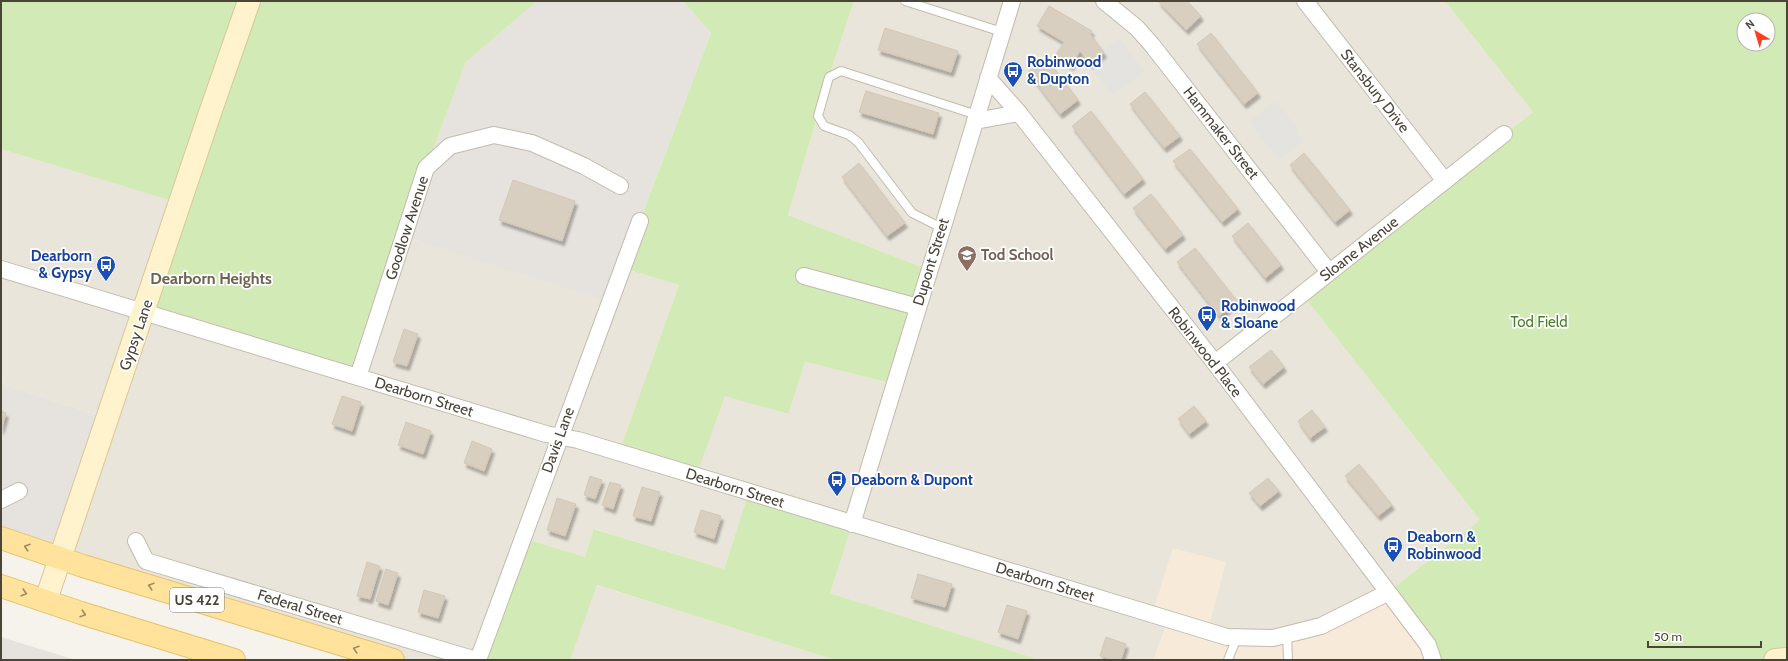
<svg xmlns="http://www.w3.org/2000/svg" width="1788" height="661" viewBox="0 0 1788 661" font-family="Cabin,sans-serif">
  <defs>
    <filter id="shadow"><feDropShadow dx="2.5" dy="4.5" stdDeviation="1" flood-color="#0004"/></filter>
  </defs>
  <rect width="100%" height="100%" fill="#f6f3ec"/>
  <g fill="#eae5da">
    <path d="M854,1H1445L1533,112L1302,294L1480,520L1387,593L1273,638L1169,619L1153,660H1040L830,593L749,492L724,569L595,529L585,557L523,538L478,660H393L61,559L107,419L1,383V149L180,203L404,236L609,301L622,268L679,285L619,452L725,395L787,414L805,362L894,384L929,270L788,215L829,77Z"/>
    <path d="M596,585L835,660H570Z"/>
  </g>
  <path fill="#f7ead8" d="M1173,548L1226,562L1208,631L1273,638L1387,593L1433,660H1153L1169,620L1152,614Z"/>
  <g fill="#e6e2dd">
    <path d="M537,1H683L711,33L609,302L404,236L426,168L466,62Z"/>
    <path d="M1,383L107,419L61,559L1,538Z"/>
    <path d="M1,637L76,660H1Z"/>
  </g>
  <g fill="#d2eab5" fill-rule="evenodd">
    <path d="M1,1H537L466,62L426,168L358,377L143,312L179,203L1,149Z"/>
    <path d="M683,1H854L829,77L788,215L929,270L894,384L805,362L788,414L725,396L696,476L619,452L679,285L622,268L711,33Z"/>
    <path d="M1445,1H1787V660H1433L1387,593L1480,520L1302,294L1533,112ZM1744,20H1768V44H1744Z"/>
    <path d="M749,492L852,524L830,593L1040,660H835L597,585L570,660H478L523,538L585,557L594,529L724,569Z"/>
  </g>
  <g fill="#e5e3e0">
    <path d="M1120,39L1144,71L1113,95L1088,63Z"/>
    <path d="M1276,100L1298,129L1295,131L1304,141L1279,160L1249,122Z"/>
  </g>
  <g fill="#d8cfc1" stroke="#d3c7b4" filter="url(#shadow)">
    <path d="M1158,1H1187L1201,16L1186,30Z"/>
    <path d="M1049,6L1092,31L1090,34L1104,53L1090,64L1080,51L1071,66L1055,56L1064,42L1037,26Z"/>
    <path d="M885,28L958,51L951,72L878,50Z"/>
    <path d="M1211,33L1258,93L1244,104L1197,44Z"/>
    <path d="M1046,58L1078,100L1060,114L1028,72Z"/>
    <path d="M866,91L939,113L933,134L859,112Z"/>
    <path d="M1145,92L1180,136L1164,148L1130,104Z"/>
    <path d="M1091,111L1143,179L1124,194L1072,126Z"/>
    <path d="M1190,149L1238,209L1222,222L1173,161Z"/>
    <path d="M1304,153L1350,210L1335,222L1290,165Z"/>
    <path d="M859,163L905,223L887,236L842,177Z"/>
    <path d="M513,180L575,201L562,241L499,220Z"/>
    <path d="M1151,194L1183,235L1165,249L1133,208Z"/>
    <path d="M1248,223L1281,265L1265,278L1232,236Z"/>
    <path d="M1195,248L1237,301L1219,316L1177,262Z"/>
    <path d="M404,329L418,334L407,366L393,362Z"/>
    <path d="M1271,350L1284,367L1263,384L1249,367Z"/>
    <path d="M342,396L361,402L352,431L332,424Z"/>
    <path d="M1194,406L1206,421L1189,434L1178,419Z"/>
    <path d="M1312,410L1325,427L1310,438L1298,421Z"/>
    <path d="M1,411L6,413L1,430Z"/>
    <path d="M406,422L431,431L423,454L398,445Z"/>
    <path d="M472,441L492,449L484,471L464,463Z"/>
    <path d="M1359,464L1392,505L1378,516L1345,476Z"/>
    <path d="M590,476L602,480L595,499L584,495Z"/>
    <path d="M1268,478L1279,491L1260,506L1249,493Z"/>
    <path d="M610,482L621,485L613,509L602,505Z"/>
    <path d="M642,487L660,492L651,521L633,516Z"/>
    <path d="M557,498L576,504L565,536L547,530Z"/>
    <path d="M701,510L721,516L714,539L694,532Z"/>
    <path d="M367,562L380,566L370,599L357,596Z"/>
    <path d="M386,569L398,573L388,605L376,601Z"/>
    <path d="M918,574L952,584L945,607L911,598Z"/>
    <path d="M424,590L445,596L438,618L418,612Z"/>
    <path d="M1007,605L1027,611L1018,639L998,632Z"/>
    <path d="M1106,637L1126,644L1121,660H1114L1100,656Z"/>
  </g>
  <g fill="none" stroke-linecap="round" stroke-linejoin="round">
    <defs>
      <g id="lane">
        <path d="M905,1L1002,32"/>
        <path d="M942,228L912,213L858,142L849,135L824,126L818,116L829,77L841,71L977,115"/>
        <path d="M1287,635L1288,660"/>
        <path d="M1228,660L1237,637"/>
      </g>
      <g id="street">
        <path d="M1104,1L1137,28L1152,45L1329,272"/>
        <path d="M1305,1L1445,181"/>
        <path d="M988,78L1019,113L1215,363L1428,645L1433,660"/>
        <path d="M975,121L1019,113"/>
        <path d="M1,269L546,434L578,440L1227,637L1273,638L1321,626L1387,593"/>
        <path d="M804,276L918,307"/>
        <path d="M1215,363L1504,134"/>
        <path d="M358,377L426,168L450,146L494,135L532,143L584,166L620,186"/>
        <path d="M1,500L19,491"/>
        <path d="M852,524L1012,1"/>
        <path d="M136,541L146,561L476,660"/>
        <path d="M478,660L640,221"/>
      </g>
      <g id="secondary">
        <path d="M46,600L210,113L249,1"/>
        <path d="M1775,660L1787,659"/>
      </g>
      <g id="primary">
        <path d="M1,538L83,566L393,660"/>
        <path d="M1,586L81,613L234,660"/>
      </g>
    </defs>
    <use href="#lane" stroke="#c2bbae" stroke-width="10"/>
    <use href="#street" stroke="#c2bbae" stroke-width="18"/>
    <use href="#secondary" stroke="#d6c79b" stroke-width="24"/>
    <use href="#primary" stroke="#e6c16a" stroke-width="24"/>
    <use href="#lane" stroke="#fff" stroke-width="8"/>
    <use href="#street" stroke="#fff" stroke-width="16"/>
    <use href="#secondary" stroke="#fff3cd" stroke-width="22"/>
    <use href="#primary" stroke="#ffe39c" stroke-width="22"/>
  </g>
  <defs><path id="oneway-chevron" d="M-2-3.5L2.5 0L-2 3.5" fill="none" stroke-width="1.6" stroke-linecap="round" stroke-linejoin="round"/></defs>
  <g stroke="#9c8c66">
    <use href="#oneway-chevron" transform="translate(27 547) rotate(-162)"/>
    <use href="#oneway-chevron" transform="translate(151 586) rotate(-163)"/>
    <use href="#oneway-chevron" transform="translate(24 593) rotate(17)"/>
    <use href="#oneway-chevron" transform="translate(83 614) rotate(18)"/>
    <use href="#oneway-chevron" transform="translate(356 649) rotate(-163)"/>
  </g>
  <defs>
    <symbol id="bus-pin" viewBox="-11 -11 22 30"><path d="M0 17L-7.5 6A9.5 9.5 0 1 1 7.5 6Z" fill="#1a4fb4" stroke="#fff"/><path d="M-5-6H5V4H4V6H2V4H-2V6H-4V4H-5ZM-3.5-4V0h7V-4ZM-3.5 1.2v1.5H-2V1.2ZM2 1.2v1.5H3.5V1.2Z" fill="#fff"/></symbol>
    <symbol id="school-pin" viewBox="-11 -11 22 30"><path d="M0 17L-7.5 6A9.5 9.5 0 1 1 7.5 6Z" fill="#8d6e63" stroke="#fff"/><path d="M0-5L7-2L0 1L-7-2ZM-4 1L0 2.5L4 1V4Q0 6-4 4Z" fill="#fff"/></symbol>
  </defs>
  <g fill-rule="evenodd">
    <use href="#bus-pin" x="1002" y="60" width="22" height="30"/>
    <use href="#school-pin" x="956" y="244" width="22" height="30"/>
    <use href="#bus-pin" x="95" y="254" width="22" height="30"/>
    <use href="#bus-pin" x="1196" y="304" width="22" height="30"/>
    <use href="#bus-pin" x="826" y="469" width="22" height="30"/>
    <use href="#bus-pin" x="1382" y="535" width="22" height="30"/>
  </g>
  <g text-anchor="middle" stroke-width="3.5" stroke-linejoin="round" paint-order="stroke">
    <rect fill="#fff" stroke="#817c74" stroke-width="1" x="170" y="588" width="54" height="24" rx="3"/>
    <g font-size="14" font-weight="bold" fill="#4b4439">
      <text x="197" y="605">US 422</text>
    </g>
    <g font-size="15" font-weight="bold" fill="#164399" stroke="#fff" text-anchor="start">
      <text x="1027" y="67">Robinwood<tspan x="1027" dy="17">&amp; Dupton</tspan></text>
      <text x="92" y="261" text-anchor="end">Dearborn<tspan x="92" dy="17">&amp; Gypsy</tspan></text>
      <text x="1221" y="311">Robinwood<tspan x="1221" dy="17">&amp; Sloane</tspan></text>
      <text x="851" y="485">Deaborn &amp; Dupont</text>
      <text x="1407" y="542">Deaborn &amp;<tspan x="1407" dy="17">Robinwood</tspan></text>
    </g>
    <g font-size="15" fill="#4b4439" stroke="#fff">
      <text transform="translate(1375 91) rotate(52)" y="5">Stansbury Drive</text>
      <text transform="translate(1221 133) rotate(52)" y="5">Hammaker Street</text>
      <text transform="translate(407 228) rotate(-72)" y="5">Goodlow Avenue</text>
      <text transform="translate(1359 249) rotate(-38)" y="5">Sloane Avenue</text>
      <text transform="translate(931 262) rotate(-73)" y="5">Dupont Street</text>
      <text transform="translate(136 335) rotate(-71)" y="5">Gypsy Lane</text>
      <text transform="translate(1205 352) rotate(52)" y="5">Robinwood Place</text>
      <text transform="translate(424 397) rotate(17)" y="5">Dearborn Street</text>
      <text transform="translate(558 440) rotate(-70)" y="5">Davis Lane</text>
      <text transform="translate(735 488) rotate(17)" y="5">Dearborn Street</text>
      <text transform="translate(1045 582) rotate(17)" y="5">Dearborn Street</text>
      <text transform="translate(300 607) rotate(17)" y="5">Federal Street</text>
    </g>
    <g font-size="15" font-weight="bold" fill="#785e54" stroke="#fff" text-anchor="start">
      <text x="981" y="260">Tod School</text>
    </g>
    <g font-size="15" fill="#4a7f2a" stroke="#fff">
      <text x="1539" y="327">Tod Field</text>
    </g>
    <g font-size="16" font-weight="bold" fill="#6e6250" stroke="#fff">
      <text x="211" y="284">Dearborn Heights</text>
    </g>
  </g>
  <rect width="1788" height="661" fill="none" stroke="#4b4439" stroke-width="4"/>
  <g transform="translate(1756 32) rotate(322)"><circle r="19" fill="#ffffff" stroke="#b7b4b0"/>
  <path d="M0-3L7 15L0 10L-7 15Z" fill="#fc3f1d"/>
  <text y="-6" font-size="11" font-weight="bold" text-anchor="middle" fill="#4b4439">N</text>
  </g>
  <path d="M1648 641v6h113v-6" fill="none" stroke="#4b4439" stroke-width="2"/>
  <text x="1654" y="641" font-size="12" fill="#4b4439" stroke="#ffffff" stroke-width="3" paint-order="stroke">50 m</text>
</svg>
